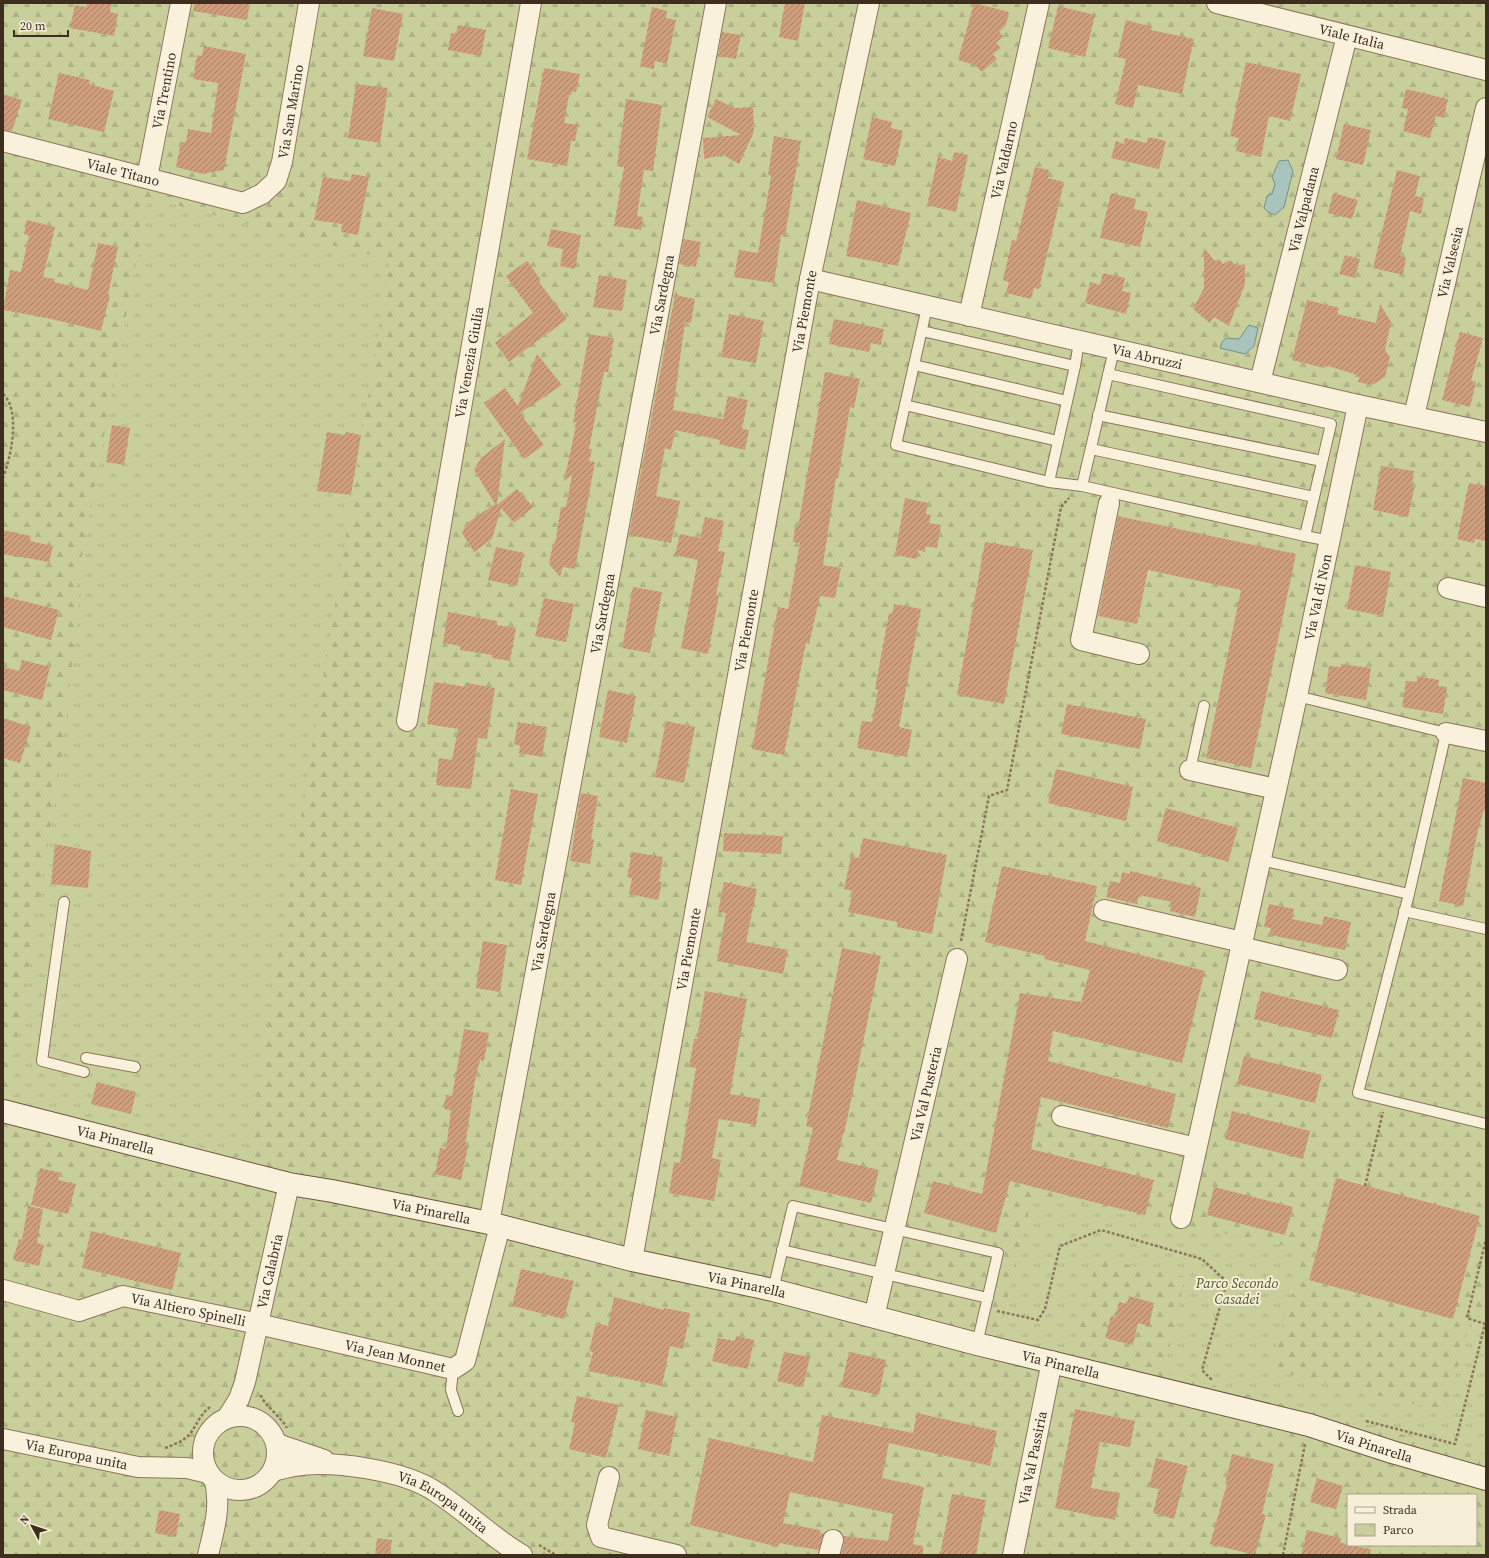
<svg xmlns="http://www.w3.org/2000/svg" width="1489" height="1558" viewBox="0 0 1489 1558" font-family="'Source Serif 4',serif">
  <defs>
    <pattern id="forest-firs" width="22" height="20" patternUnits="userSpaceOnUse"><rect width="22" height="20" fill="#c9cf9b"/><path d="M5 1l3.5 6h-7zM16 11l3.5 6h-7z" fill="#aeb285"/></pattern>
    <pattern id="park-tufts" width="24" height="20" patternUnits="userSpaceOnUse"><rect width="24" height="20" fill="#c9cf9b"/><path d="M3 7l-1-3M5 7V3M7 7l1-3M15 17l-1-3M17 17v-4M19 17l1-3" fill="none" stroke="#aeb285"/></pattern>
    <pattern id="building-hatch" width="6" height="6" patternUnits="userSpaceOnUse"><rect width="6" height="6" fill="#cf9f7d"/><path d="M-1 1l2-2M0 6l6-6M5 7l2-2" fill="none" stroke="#a98266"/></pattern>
  </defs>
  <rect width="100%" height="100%" fill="#f0e4c8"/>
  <path fill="url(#forest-firs)" fill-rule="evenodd" d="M3,3H1486V1555H3ZM1348,1495H1476V1545H1348Z"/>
  <g fill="url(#park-tufts)">
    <path d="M148,198L390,260L247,1156L7,1102L59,774L81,591L76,589Z"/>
    <path d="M1033,1193L1300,1249L1295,1286L1269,1369L1446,1412L1472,1314L1486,1318V1456L1164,1373L1185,1277L1097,1258L1073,1356L998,1337Z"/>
  </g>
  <g fill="#a9c4bc" stroke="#6f938a">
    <path d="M1288,160L1293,171L1284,207L1275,215L1268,212L1264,208L1267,196L1272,194L1275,184L1272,177L1279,161Z"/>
    <path d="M1249,325L1258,328L1254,346L1245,354L1220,348L1222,342L1226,338L1239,339Z"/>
  </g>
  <g fill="url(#building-hatch)">
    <path d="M87,3H112L110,12L118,14L114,36L70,28L75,5L86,7Z"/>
    <path d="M194,3H250L247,20L193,11Z"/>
    <path d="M785,3H805L798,41L779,37Z"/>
    <path d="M974,3L1009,12L1006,25L999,32L1003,36L996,43L1001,48L993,54L997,59L982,72L975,65L958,60Z"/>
    <path d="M1058,6L1095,15L1085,57L1048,48Z"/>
    <path d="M652,7L667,11L666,18L676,20L667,64L655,61L654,69L640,66Z"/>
    <path d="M372,8L403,14L394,61L363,56Z"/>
    <path d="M1126,20L1152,27L1151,30L1194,39L1182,94L1138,85L1133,108L1115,104L1126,59L1117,57Z"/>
    <path d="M458,25L486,30L481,56L448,50L451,33L456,34Z"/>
    <path d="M722,32L741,35L736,59L718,56Z"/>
    <path d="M204,46L246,54L224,170L203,174L176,167L181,142H186L188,129L211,133L218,83L193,79L197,55L202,56Z"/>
    <path d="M1246,62L1301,74L1290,121L1269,116L1261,157L1236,151L1239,138L1230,136Z"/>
    <path d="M544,68L580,74L576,92L572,91L571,95H569L564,123L578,125L575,141H571L567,166L527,159Z"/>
    <path d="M59,73L90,80L89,84L114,91L104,132L48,119Z"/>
    <path d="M356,84L388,88L380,143L348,138Z"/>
    <path d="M1406,89L1448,99L1444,118L1436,116L1430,138L1403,131L1408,109L1402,108Z"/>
    <path d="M3,94L22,100L12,131L3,130Z"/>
    <path d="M626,99L662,105L653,171L644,170L637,216L643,217L641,230L614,226L624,167L617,166Z"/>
    <path d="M716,99L734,108L753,107L754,132L739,164L723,155L704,159L703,138L741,135L707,117Z"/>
    <path d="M872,117L892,122L891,128L903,131L895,166L863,159Z"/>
    <path d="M1344,124L1371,130L1363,165L1336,159Z"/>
    <path d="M774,136L801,141L785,236L781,235L774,283L734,277L739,250L758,253L771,176L768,175Z"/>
    <path d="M1148,137L1166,141L1159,169L1111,158L1116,141L1124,144L1125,138L1147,143Z"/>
    <path d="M954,152L968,155L956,212L927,205L938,157L952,161Z"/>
    <path d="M1035,167L1049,170L1048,178L1064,182L1039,289L1034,288L1031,299L1006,293L1009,282L1003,280L1012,240L1016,241Z"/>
    <path d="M1397,170L1420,176L1415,196L1424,198L1421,214L1410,211L1400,256L1406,258L1403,275L1373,268Z"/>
    <path d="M352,174L369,177L358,235L341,232L342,224L314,220L323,177L350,181Z"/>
    <path d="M1111,193L1136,199L1134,209L1148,212L1140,247L1100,238Z"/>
    <path d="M1333,193L1358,200L1352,219L1328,213Z"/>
    <path d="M857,200L911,213L898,266L846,256Z"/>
    <path d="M27,220L55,227L43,277L55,279L54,282L88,290L98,243L118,247L108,295H110L101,331L47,318L3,310L10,270L21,272L29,236L24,234Z"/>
    <path d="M551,229L581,235L575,269L560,266L563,249L547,246Z"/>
    <path d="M684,239L701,242L696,267L679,264Z"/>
    <path d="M1204,248L1215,261L1219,259L1223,264L1230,260L1237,266L1245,264V284L1229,326L1214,317L1210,323L1193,309L1204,288Z"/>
    <path d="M1345,255L1360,259L1355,278L1339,274Z"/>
    <path d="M527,261L541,280L539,282L567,319L509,362L495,343L533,313L506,276Z"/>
    <path d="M1103,273L1125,278L1122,291L1131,293L1126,314L1085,303L1090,282L1100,285Z"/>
    <path d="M599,275L627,280L622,311L593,307Z"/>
    <path d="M675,295L695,299L691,323L685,322L673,410L723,419L728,396L748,400L742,429L749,430L745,450L719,444L720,440L675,430L671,450L665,448L656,496L680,501L671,543L629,535Z"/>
    <path d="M1307,300L1339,308L1337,314L1376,323L1380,304L1391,322L1385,350L1390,357L1385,377L1372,385L1367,384L1358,382L1360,376L1325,365L1324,368L1292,360Z"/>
    <path d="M729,314L764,321L756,363L721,357Z"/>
    <path d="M834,319L884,329L881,345L871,343L869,352L829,344Z"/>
    <path d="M1460,332L1483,338L1471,381L1476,382L1470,407L1442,400Z"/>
    <path d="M589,334L614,338L608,372H604L589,449H592L589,461L595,462L575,569L563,567L560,577L549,564L553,544H555L561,507H566L572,475L564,481L577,421L573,423Z"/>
    <path d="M537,354L562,385L520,413L544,445L524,459L484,403L505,388L518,406Z"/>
    <path d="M825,372L860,379L854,408L850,407L838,478H836L823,565L841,568L835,598L820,596L809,644L806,643L784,755L752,749L778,607L788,609L800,543L793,542L795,527H798Z"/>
    <path d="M112,425L130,428L124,465L106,462Z"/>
    <path d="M327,432L345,435L346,432L361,435L351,495L317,491Z"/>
    <path d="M505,439L497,505L517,489L533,507L514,523L501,508L492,539L474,552L462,533L467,523L495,504L474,470L481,458Z"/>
    <path d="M1381,466L1414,471L1412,485H1415L1408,517L1373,510Z"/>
    <path d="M1469,483L1486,486V541L1475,539L1474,543L1457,539Z"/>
    <path d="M905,498L928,503L926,514L931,515L929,523L941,525L937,548L925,546V552L918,550L917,559L895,555Z"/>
    <path d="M1118,516L1296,554L1251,768L1206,758L1241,590L1148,570L1137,624L1098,616Z"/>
    <path d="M705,517L724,521L718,551L725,552L716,595L719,596L708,654L681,648L698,560L675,555L680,534L700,538Z"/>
    <path d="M3,530L31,536L30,541L53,546L49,562L3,554Z"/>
    <path d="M985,542L1033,550L1004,704L957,695Z"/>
    <path d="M496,547L524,553L517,586L488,580Z"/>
    <path d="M1355,565L1391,572L1383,616L1347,609Z"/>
    <path d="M633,587L662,592L650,653L622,648Z"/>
    <path d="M3,596L59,610L51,640L3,627Z"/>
    <path d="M544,598L574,604L566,642L535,636Z"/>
    <path d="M894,604L921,609L899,727L912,730L907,757L857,748L862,721L872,722L878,690L875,689L889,613L892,614Z"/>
    <path d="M448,612L497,621V625L516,628L510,661L492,658V655L460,650V646L443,643Z"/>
    <path d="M22,660L50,667L42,700L3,690V667L19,671Z"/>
    <path d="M1341,664L1371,668L1366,700L1325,693L1329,666L1341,667Z"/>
    <path d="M1417,676L1439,680L1438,686L1447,687L1443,714L1402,707L1406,681L1417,682Z"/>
    <path d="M434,682L467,687V683L495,688L487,739L478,738L471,789L436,785L439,758L452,760L458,729L427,724Z"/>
    <path d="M608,690L636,696L627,743L599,737Z"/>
    <path d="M1067,704L1146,719L1140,749L1061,734Z"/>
    <path d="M3,718L31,727L20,763L3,758Z"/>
    <path d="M666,721L695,727L684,783L655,777Z"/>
    <path d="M518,722L547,727L542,757L519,753L520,746L514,744Z"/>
    <path d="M1056,769L1133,787L1126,821L1048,803Z"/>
    <path d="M1463,778L1486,783V810H1484L1478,830L1463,906L1439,901Z"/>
    <path d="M511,789L538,794L521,885L495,880Z"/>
    <path d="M581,793L598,796L591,839H594L590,864L570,861Z"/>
    <path d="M1166,808L1238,828L1228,862L1157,841Z"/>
    <path d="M724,833L783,836L781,854L723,851Z"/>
    <path d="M863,838L947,855L932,934L897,927V922L848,912L853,891L844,889L851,857L859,858Z"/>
    <path d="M55,844L91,851L88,888L51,884Z"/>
    <path d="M632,852L663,857L659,882H662L658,900L629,894L632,878L627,877Z"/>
    <path d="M1002,866L1097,886L1085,941L1205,971L1182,1063L1053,1031L1048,1061L1176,1094L1168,1128L1041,1097L1031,1149L1154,1180L1145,1215L1010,1181L996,1233L924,1213L933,1181L982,1194L1020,993L1081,1002L1090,970L1044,959L1045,956L985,942Z"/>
    <path d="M1130,871L1201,888L1195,917L1170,911L1172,902L1139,895L1137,904L1106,897L1110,881L1120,883L1122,872L1130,874Z"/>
    <path d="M724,882L757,889L746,942L788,950L783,974L717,961L726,913L718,912Z"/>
    <path d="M1269,904L1294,909L1292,919L1322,925L1324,916L1351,922L1345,950L1270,935L1271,928L1264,927Z"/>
    <path d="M483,941L507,945L500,992L476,988Z"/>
    <path d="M842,948L881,956L844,1134H843L837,1160L879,1170L871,1203L799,1186L813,1128L806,1126Z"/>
    <path d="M705,991L747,999L730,1094L760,1099L756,1125L719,1119L712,1158L721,1160L714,1201L669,1193L674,1162L680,1163L696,1068L689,1067L694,1039H697Z"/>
    <path d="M1261,991L1339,1010L1332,1038L1254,1019Z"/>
    <path d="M464,1029L489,1033L484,1061L480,1060L476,1075L465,1146L468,1147L461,1180L435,1174L440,1148L446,1149L451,1110L444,1109L446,1095L452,1096Z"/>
    <path d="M1244,1056L1322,1075L1315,1103L1237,1084Z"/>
    <path d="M97,1082L136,1092L131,1114L91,1104Z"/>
    <path d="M1232,1111L1310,1131L1303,1159L1225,1139Z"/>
    <path d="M40,1168L60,1173L58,1180L76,1184L68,1214L31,1205Z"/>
    <path d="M1336,1178L1480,1216L1453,1319L1309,1280Z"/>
    <path d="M1214,1187L1293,1207L1285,1235L1207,1215Z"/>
    <path d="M28,1206L43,1209L37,1243L44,1245L39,1266L13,1260L19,1239L22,1240Z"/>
    <path d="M91,1231L181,1253L172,1290L82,1268Z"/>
    <path d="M521,1269L574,1281L564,1319L512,1306Z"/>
    <path d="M1129,1296L1154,1303L1149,1326L1138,1323L1133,1345L1105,1338L1111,1316L1115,1318L1119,1302L1127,1304Z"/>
    <path d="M614,1297L664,1310V1308L690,1313L683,1349L670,1346L662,1386L588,1371L593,1352L589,1351L596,1323L608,1326Z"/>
    <path d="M736,1336L754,1340L748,1369L712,1361L718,1338L735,1341Z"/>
    <path d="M784,1352L810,1357L803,1387L777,1381Z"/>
    <path d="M849,1352L886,1360L879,1395L841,1387Z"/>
    <path d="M577,1396L619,1405L606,1458L569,1449L575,1423L571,1422Z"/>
    <path d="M1075,1409L1135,1421L1130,1447L1100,1442L1091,1488L1120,1493L1115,1520L1055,1508Z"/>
    <path d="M646,1410L677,1417L669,1456L638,1449Z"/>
    <path d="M917,1413L997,1431L990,1466L889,1443L882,1478L924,1487L913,1544L923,1546V1555H841L844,1543L843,1536L888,1541L893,1514L790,1492L783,1523L820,1530V1533H824L819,1550L779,1543L778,1547L690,1525L709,1438L813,1462L822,1415L913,1433Z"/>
    <path d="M1232,1454L1274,1464L1262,1514L1266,1515L1255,1555L1210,1544L1227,1484H1225Z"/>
    <path d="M1156,1458L1188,1466L1174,1519L1153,1513L1159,1489L1149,1487Z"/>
    <path d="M1317,1478L1343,1486L1336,1509L1310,1502Z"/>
    <path d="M952,1494L986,1500L976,1555H940Z"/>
    <path d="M159,1510L180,1514L176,1537L155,1533Z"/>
    <path d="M1307,1530L1341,1538L1340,1542L1348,1545L1371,1549L1370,1555H1301Z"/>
    <path d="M377,1538L392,1540L390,1555H375Z"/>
  </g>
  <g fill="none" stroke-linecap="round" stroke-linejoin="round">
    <defs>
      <g id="lane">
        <path d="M922,331L1075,366L1049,482L896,445L927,307"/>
        <path d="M914,365L1067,401"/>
        <path d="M1075,366L1079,342"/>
        <path d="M1108,374L1331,424L1305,536L1082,486C1093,440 1103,395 1114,350"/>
        <path d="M905,405L1058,441"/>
        <path d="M1098,415L1322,461"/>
        <path d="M1091,449L1314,497"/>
        <path d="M1049,482L1082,486"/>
        <path d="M1305,536L1330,541"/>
        <path d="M1297,696L1446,733L1409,894L1358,1093L1486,1124"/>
        <path d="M1190,770L1204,706"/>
        <path d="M1261,860L1409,894"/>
        <path d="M64,902L42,1061L84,1072"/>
        <path d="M1404,911L1486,929"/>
        <path d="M86,1058L135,1067"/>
        <path d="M782,1250L988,1298"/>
        <path d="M773,1290L793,1206L998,1253L977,1344"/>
        <path d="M453,1369L451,1390L458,1411"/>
      </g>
      <g id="street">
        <path id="s1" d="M1217,3L1486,70"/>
        <path id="s2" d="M3,141L243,203L262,194L276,181L282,162L309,3"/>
        <path id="s3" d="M147,178L181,3"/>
        <path id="s4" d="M810,279L1358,405L1486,432"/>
        <path id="s5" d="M969,316L1039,3"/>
        <path id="s6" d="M1260,382L1347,36"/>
        <path id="s7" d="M1414,416L1486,108"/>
        <path d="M1109,503L1081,640L1139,654"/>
        <path d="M1448,588L1486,597"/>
        <path id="s8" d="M407,721L531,3"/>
        <path d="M1446,733L1486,741"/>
        <path d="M1190,770L1276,789"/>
        <path d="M1104,910L1242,942"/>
        <path d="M1241,947L1337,970"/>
        <path d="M1062,1116L1196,1148"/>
        <path id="s9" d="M1181,1218L1297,696L1358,405"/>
        <path id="s10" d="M489,1223L716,3"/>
        <path id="s11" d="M632,1260L810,279L869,3"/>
        <path id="s12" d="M3,1290L79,1311L123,1296L258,1324L453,1369L465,1361L500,1226"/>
        <path id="s13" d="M874,1317L957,959"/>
        <circle cx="240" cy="1453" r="37"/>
        <path id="s14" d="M227,1418L239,1399L245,1382L289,1184"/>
        <path id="s15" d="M3,1439L138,1467L187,1468L208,1473"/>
        <path d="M277,1444L324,1460"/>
        <path id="s16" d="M273,1471C280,1469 287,1467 294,1466C332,1460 404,1470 436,1492C466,1511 491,1537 522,1555"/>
        <path d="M609,1477L597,1525L601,1537L676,1555"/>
        <path d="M208,1555C214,1530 221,1507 215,1481"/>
        <path d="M829,1555L833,1540"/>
        <path id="s17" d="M1013,1555L1052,1361"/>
      </g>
      <g id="secondary">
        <path id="s18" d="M3,1111L289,1184L332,1191L489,1223L632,1260L773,1290L977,1344L1309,1425L1392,1452L1486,1479"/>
      </g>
    </defs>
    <use href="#lane" stroke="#8d765c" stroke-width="12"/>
    <use href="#street" stroke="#8d765c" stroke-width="22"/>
    <use href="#secondary" stroke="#6f573f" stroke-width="24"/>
    <g stroke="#8d765c" stroke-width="2.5" stroke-dasharray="3 2" stroke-linecap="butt">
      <path d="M3,394C21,411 11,457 3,478"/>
      <path d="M961,941L989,796L1007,790L1061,507L1069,498"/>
      <path d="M1365,1186L1383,1112"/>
      <path d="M997,1311L1038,1320L1045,1309L1060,1246L1101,1230L1202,1259L1227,1282L1202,1370L1213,1381"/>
      <path d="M261,1395C262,1403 282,1418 287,1428"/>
      <path d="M1366,1421L1455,1444L1485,1324L1467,1318L1486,1239"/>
      <path d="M165,1448C173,1445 182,1442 188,1436C197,1426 199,1415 210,1407"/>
      <path d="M539,1545L556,1555"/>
      <path d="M1283,1555L1305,1444"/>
    </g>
    <use href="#lane" stroke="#faf1dc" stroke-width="10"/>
    <use href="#street" stroke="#faf1dc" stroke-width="20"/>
    <use href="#secondary" stroke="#faf1dc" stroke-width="22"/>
  </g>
  <g text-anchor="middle" stroke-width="4" stroke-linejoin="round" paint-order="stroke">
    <g font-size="14" fill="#3d2e20" stroke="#f7eed8">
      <text dy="5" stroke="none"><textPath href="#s1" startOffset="139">Viale Italia</textPath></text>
      <text dy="5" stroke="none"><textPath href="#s3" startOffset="89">Via Trentino</textPath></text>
      <text dy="5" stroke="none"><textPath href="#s2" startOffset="359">Via San Marino</textPath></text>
      <text dy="5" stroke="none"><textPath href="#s5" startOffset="160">Via Valdarno</textPath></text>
      <text dy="5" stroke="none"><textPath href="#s2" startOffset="124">Viale Titano</textPath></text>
      <text dy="5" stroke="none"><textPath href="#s6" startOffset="178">Via Valpadana</textPath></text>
      <text dy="5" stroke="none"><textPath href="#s7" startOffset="158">Via Valsesia</textPath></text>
      <text dy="5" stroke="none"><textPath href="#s10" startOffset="944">Via Sardegna</textPath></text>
      <text dy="5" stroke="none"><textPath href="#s11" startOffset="964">Via Piemonte</textPath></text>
      <text dy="5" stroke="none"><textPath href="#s4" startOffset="346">Via Abruzzi</textPath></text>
      <text dy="5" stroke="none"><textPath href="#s8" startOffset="364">Via Venezia Giulia</textPath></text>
      <text dy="5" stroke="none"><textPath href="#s9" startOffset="636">Via Val di Non</textPath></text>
      <text dy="5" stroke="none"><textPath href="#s10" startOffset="620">Via Sardegna</textPath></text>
      <text dy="5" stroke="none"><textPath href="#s11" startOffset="640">Via Piemonte</textPath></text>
      <text dy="5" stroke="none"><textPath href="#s10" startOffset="296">Via Sardegna</textPath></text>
      <text dy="5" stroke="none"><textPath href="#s11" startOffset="316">Via Piemonte</textPath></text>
      <text dy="5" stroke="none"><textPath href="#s13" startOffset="229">Via Val Pusteria</textPath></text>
      <text dy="5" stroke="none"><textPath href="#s18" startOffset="116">Via Pinarella</textPath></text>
      <text dy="5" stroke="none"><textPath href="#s18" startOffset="440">Via Pinarella</textPath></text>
      <text dy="5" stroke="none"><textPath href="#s14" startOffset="154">Via Calabria</textPath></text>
      <text dy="5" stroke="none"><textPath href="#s18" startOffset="764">Via Pinarella</textPath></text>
      <text dy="5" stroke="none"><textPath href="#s12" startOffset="192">Via Altiero Spinelli</textPath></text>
      <text dy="5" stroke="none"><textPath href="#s12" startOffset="404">Via Jean Monnet</textPath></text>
      <text dy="5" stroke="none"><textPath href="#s18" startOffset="1088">Via Pinarella</textPath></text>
      <text dy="5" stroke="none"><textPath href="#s18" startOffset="1412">Via Pinarella</textPath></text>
      <text dy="5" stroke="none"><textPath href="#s15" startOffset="75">Via Europa unita</textPath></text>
      <text dy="5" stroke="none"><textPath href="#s17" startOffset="99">Via Val Passiria</textPath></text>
      <text dy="5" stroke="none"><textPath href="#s16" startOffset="179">Via Europa unita</textPath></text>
    </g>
    <g font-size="14" font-style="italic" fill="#4d5a26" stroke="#f7eed8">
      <text x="1237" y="1288">Parco Secondo<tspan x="1237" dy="16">Casadei</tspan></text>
    </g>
  </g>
  <rect width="1489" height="1558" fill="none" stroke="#3d2e20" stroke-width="8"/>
  <rect x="1347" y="1494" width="130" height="52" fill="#f7eed8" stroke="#ada18e"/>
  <rect x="1355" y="1507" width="20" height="6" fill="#faf1dc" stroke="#ada18e"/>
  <text x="1383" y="1514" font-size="12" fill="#3d2e20">Strada</text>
  <rect x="1355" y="1524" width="20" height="12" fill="url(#park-tufts)" stroke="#ada18e"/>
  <text x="1383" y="1534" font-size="12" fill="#3d2e20">Parco</text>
  <g transform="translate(32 1526) rotate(310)" stroke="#f7eed8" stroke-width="3" paint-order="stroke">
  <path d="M0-3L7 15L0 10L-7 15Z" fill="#3d2e20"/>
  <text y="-6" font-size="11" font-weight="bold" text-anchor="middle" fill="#3d2e20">N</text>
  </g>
  <path d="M14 30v6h54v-6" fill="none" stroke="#3d2e20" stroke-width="2"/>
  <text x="20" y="30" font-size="12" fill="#3d2e20" stroke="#f7eed8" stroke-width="3" paint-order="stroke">20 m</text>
</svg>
